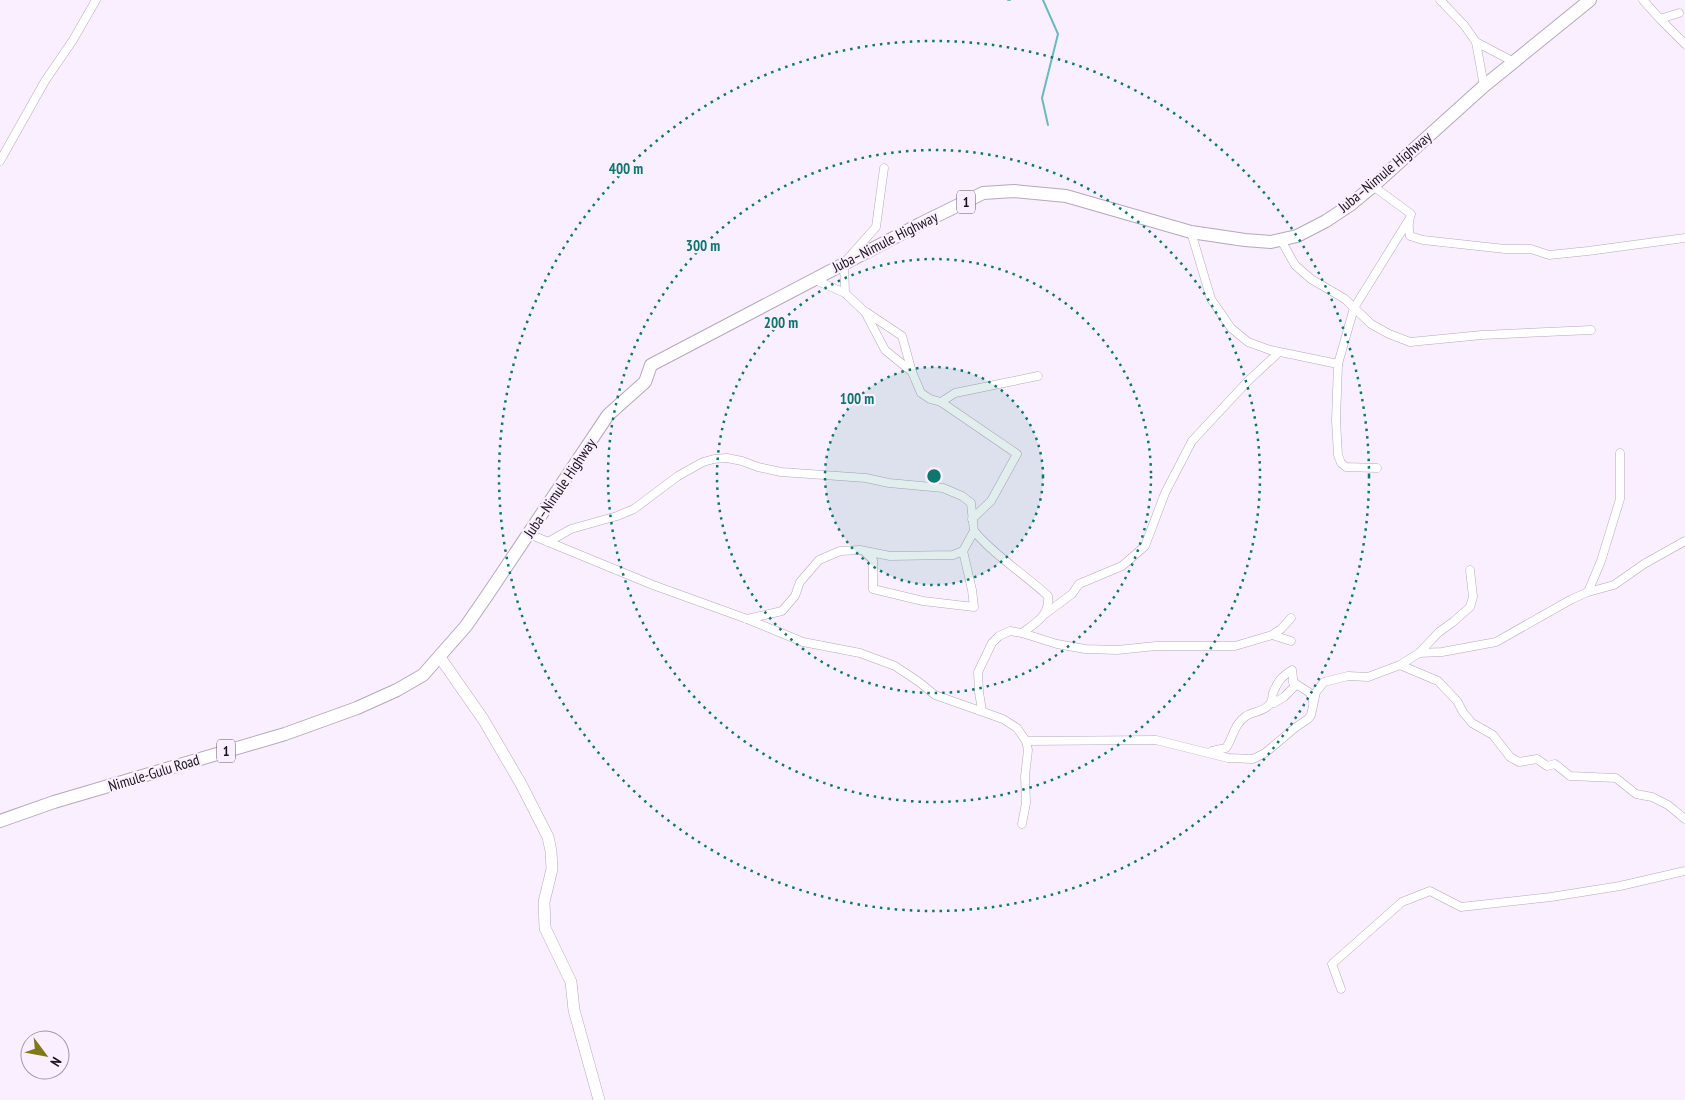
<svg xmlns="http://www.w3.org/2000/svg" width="1685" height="1100" viewBox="0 0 1685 1100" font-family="'PT Sans Narrow',sans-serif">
  <rect width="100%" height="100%" fill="#faefff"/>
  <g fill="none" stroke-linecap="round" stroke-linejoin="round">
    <g stroke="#68bac0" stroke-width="2">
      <path d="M1008,0H1010"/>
      <path d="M1043,0L1058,34L1042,98L1048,125"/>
    </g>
    <defs>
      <g id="street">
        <path d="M1440,0L1464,25L1476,42L1484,86"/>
        <path d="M1643,0L1660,19"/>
        <path d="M1679,13L1660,19L1685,44"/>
        <path d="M1476,42L1514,62"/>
        <path d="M0,161L45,81L73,40L96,0"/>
        <path d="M884,168L876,227L844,263L845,293L865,312L885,350L912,372L921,393L930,399L941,402L1017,454L991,501L972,519"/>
        <path d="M1373,186L1411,214C1408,222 1408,228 1410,236L1423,240L1505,249H1531L1549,255L1588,251L1685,238"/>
        <path d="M1191,232L1211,299L1231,328L1248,342L1270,350L1338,364L1354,308L1408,221"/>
        <path d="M1281,240L1295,265L1311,279L1345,299L1371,324L1389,334L1410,342L1482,335L1591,330"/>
        <path d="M813,279L845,293"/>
        <path d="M866,312L902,336L912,372"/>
        <path d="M1338,364L1336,420L1338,455L1341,463L1346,467L1377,468"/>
        <path d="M941,402L955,393L1038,376"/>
        <path d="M974,531C995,556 1023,573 1048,596C1050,615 1037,622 1022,633"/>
        <path d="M529,534L653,585L747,619L803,642L860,653L895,666L919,682L935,695L1003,719L1017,728L1026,741L1156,740L1228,758L1253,759L1265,753L1296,727L1308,719L1311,715L1316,692L1324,682L1348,676L1368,677L1400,665L1419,653L1442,652L1496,642L1572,599L1588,592L1601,561L1620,499V453"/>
        <path d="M548,542L571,529L617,516L634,509L678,476L703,462L714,459L727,458L742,461L758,467L781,472L866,478L889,483L943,488L962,496L971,503L974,531L963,551"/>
        <path d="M1588,592L1614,585L1644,564L1685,541"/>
        <path d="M1045,614L1072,594L1079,584L1122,566L1145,546L1165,493L1192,441L1247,382L1278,353"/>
        <path d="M747,619L782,611L795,596L800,582L819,560L840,551L860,550L890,556L953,555L963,551L972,590L974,607L923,601L873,589V560L864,551"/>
        <path d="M1272,635L1291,641"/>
        <path d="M1419,653L1439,632L1453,622L1470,607L1473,597L1470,570"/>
        <path d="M1400,665L1438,681L1457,701L1463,712L1472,723L1493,735L1510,757L1519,762L1537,759L1547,766L1555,764L1570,776L1616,778L1636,794L1652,797L1668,805L1685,819"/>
        <path d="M1293,682L1310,693L1313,702"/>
        <path d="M982,711L979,692L978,672L992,643L999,636L1010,631L1022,633L1057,644L1085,649L1117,650L1156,646H1235L1272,635L1281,629L1291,618"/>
        <path d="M1212,751L1226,748C1233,738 1234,724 1246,716C1254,711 1264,712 1270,704C1273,700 1272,697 1273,693C1278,681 1281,677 1292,670L1294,687L1284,697L1274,703L1272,702"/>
        <path d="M1022,824L1026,803L1025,776L1028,750L1026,741"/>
        <path d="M1341,989L1332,964L1402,902L1430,891L1461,907L1551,897L1620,886L1685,871"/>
      </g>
      <path id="secondary" d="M439,656L483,719L521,784L548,837L551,851L552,869L544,902L545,928L571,982L574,1010L599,1100"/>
      <path id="primary" d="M0,821L54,802L285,734L357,708L397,690L423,675L466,626L486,597L608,415L645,382L651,365L920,224L983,193L1014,191L1066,196L1191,232L1245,240L1271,242L1297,236L1326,221L1350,205L1373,186L1484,86L1590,0"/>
    </defs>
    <use href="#street" stroke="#b4a8ba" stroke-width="9"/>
    <use href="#secondary" stroke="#b4a8ba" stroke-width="12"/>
    <use href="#primary" stroke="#b4a8ba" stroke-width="14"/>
    <use href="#street" stroke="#fff" stroke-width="8"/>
    <use href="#secondary" stroke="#fff" stroke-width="11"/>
    <use href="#primary" stroke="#fff" stroke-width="12"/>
  </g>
  <circle cx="934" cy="476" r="109" fill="#0f766e" fill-opacity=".12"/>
  <g fill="none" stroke="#0f766e" stroke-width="2.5" stroke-dasharray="2.5 5">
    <circle cx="934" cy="476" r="109"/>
    <circle cx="934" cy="476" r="217"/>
    <circle cx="934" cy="476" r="326"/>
    <circle cx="934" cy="476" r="435"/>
  </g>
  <g text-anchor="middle" stroke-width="4.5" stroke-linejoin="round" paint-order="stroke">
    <g fill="#faefff" stroke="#5d5660" stroke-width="1">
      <rect x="957" y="190.5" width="18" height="23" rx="4"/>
      <rect x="217" y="739.5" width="18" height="23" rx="4"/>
    </g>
    <g font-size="14" font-weight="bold" fill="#1a151c">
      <text x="966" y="207">1</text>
      <text x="226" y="756">1</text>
    </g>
    <g font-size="15" fill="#1a151c" stroke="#faefff">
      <text transform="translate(1385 172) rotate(-40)" y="5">Juba–Nimule Highway</text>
      <text transform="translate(885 242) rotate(-27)" y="5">Juba–Nimule Highway</text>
      <text transform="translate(560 488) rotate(-56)" y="5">Juba–Nimule Highway</text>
      <text transform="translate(154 773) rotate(-17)" y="5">Nimule-Gulu Road</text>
    </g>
  </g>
  <circle cx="934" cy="476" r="8" fill="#0f766e" stroke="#faefff" stroke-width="2.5"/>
  <g font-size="15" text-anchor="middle" font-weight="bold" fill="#0f766e" stroke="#faefff" stroke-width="4.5" stroke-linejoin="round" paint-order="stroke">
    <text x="626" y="174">400 m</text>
    <text x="703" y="251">300 m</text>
    <text x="781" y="328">200 m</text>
    <text x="857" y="404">100 m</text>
  </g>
  <g transform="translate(45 1055) rotate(122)"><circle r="24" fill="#faefff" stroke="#a098a4"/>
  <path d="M0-4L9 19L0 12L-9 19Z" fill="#81771b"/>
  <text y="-8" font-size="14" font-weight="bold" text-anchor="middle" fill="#1a151c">N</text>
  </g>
</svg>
